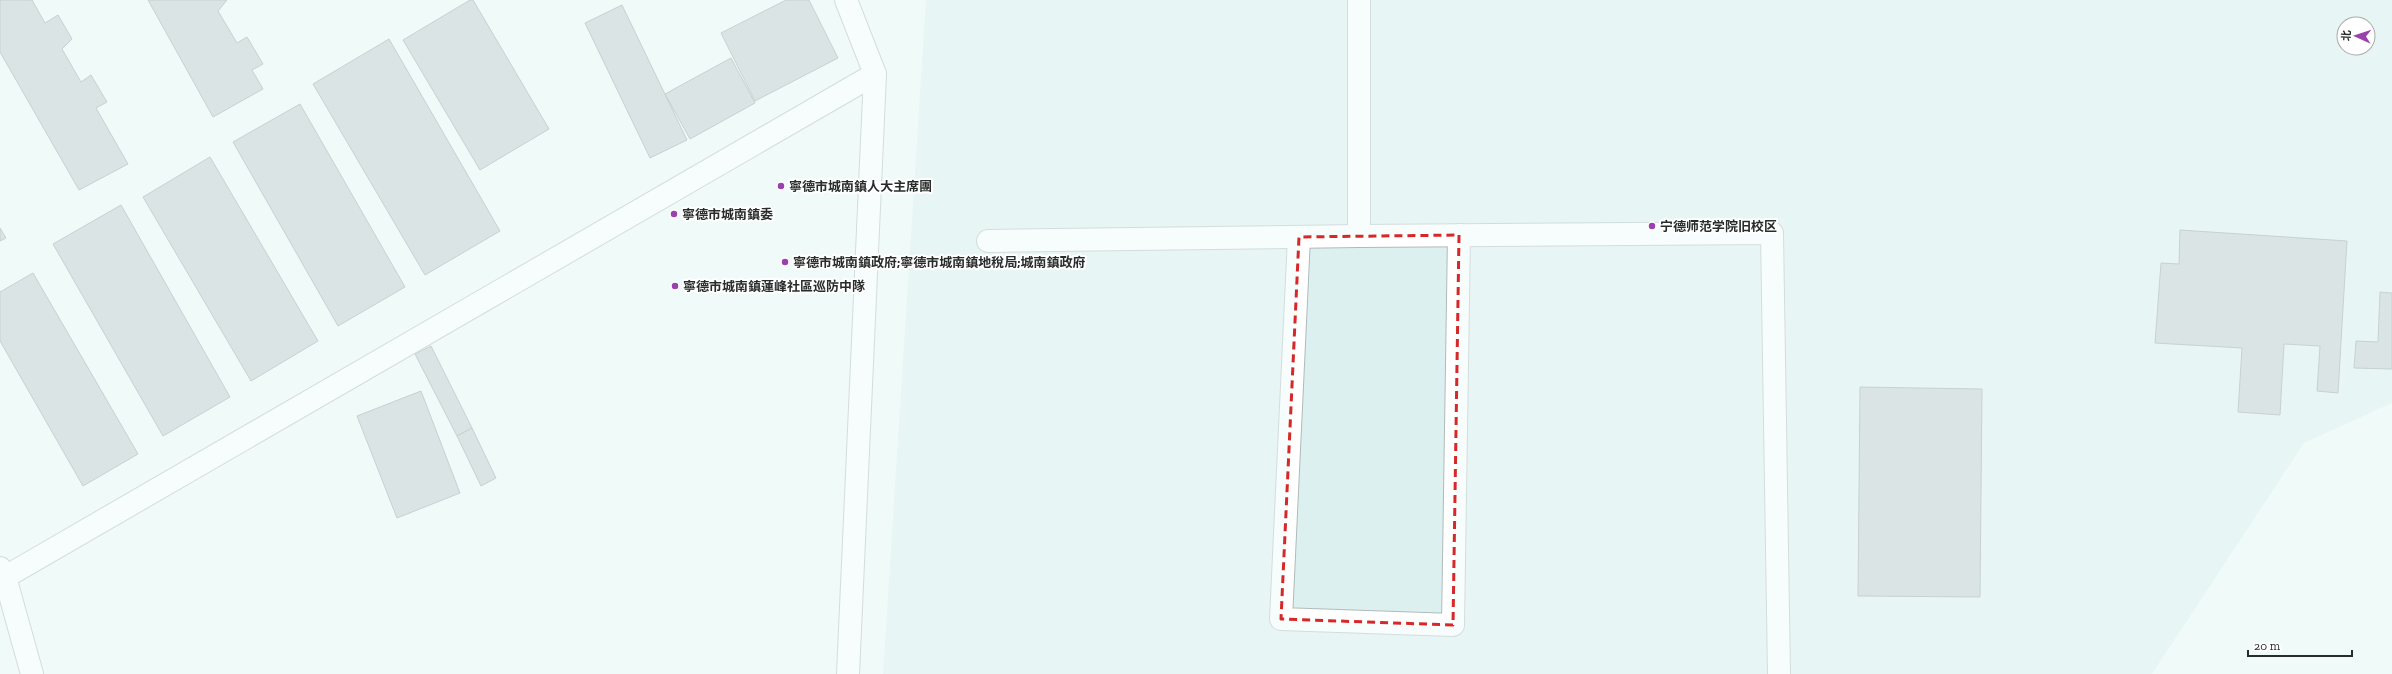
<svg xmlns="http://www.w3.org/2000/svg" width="2392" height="674" viewBox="0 0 2392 674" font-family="'Zilla Slab','Noto Sans SC',serif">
  <rect width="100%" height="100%" fill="#f0faf9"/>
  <path fill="#dcf0ef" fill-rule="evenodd" d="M926,0H2392V403L2304,443L2152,674H883ZM2344,24H2368V48H2344Z"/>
  <g fill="#c0c9cb" stroke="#979fa2">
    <path d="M0,0H32L45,23L58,15L72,39L62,49L81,82L91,75L107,102L96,108L128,164L79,190L0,52Z"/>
    <path d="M148,0H227L218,11L237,43L247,37L263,64L252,70L263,89L213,117Z"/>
    <path d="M470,0H473L549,129L480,170L403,40Z"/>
    <path d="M786,0H809L838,58L755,101L721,33Z"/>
    <path d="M622,5L687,140L650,158L585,23Z"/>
    <path d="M389,39L500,231L425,275L313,84Z"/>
    <path d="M731,58L755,103L690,139L665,94Z"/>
    <path d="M300,104L405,287L338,326L233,142Z"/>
    <path d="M210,157L318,341L251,381L143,197Z"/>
    <path d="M121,205L230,397L163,436L53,244Z"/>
    <path d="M0,228L6,238L0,241Z"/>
    <path d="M2180,230L2347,241L2338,393L2317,391L2320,346L2284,344L2280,415L2238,412L2242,348L2155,343L2161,263L2179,264Z"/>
    <path d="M33,273L138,454L83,486L0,341V292Z"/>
    <path d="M2380,292L2392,293V369L2354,368L2356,341L2378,342Z"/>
    <path d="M431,346L472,428L457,436L415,354Z"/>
    <path d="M1860,387L1982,389L1980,597L1858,596Z"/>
    <path d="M421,391L460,493L397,518L357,416Z"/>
    <path d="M472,428L496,478L481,486L457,436Z"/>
  </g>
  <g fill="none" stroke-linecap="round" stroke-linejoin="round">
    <defs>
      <g id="street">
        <path d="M1359,0V236L1772,233L1779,674"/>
        <path d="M1299,237L1281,619L1453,625L1459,235"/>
        <path d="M988,241L1359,236"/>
        <path d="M0,568L5,577L32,674"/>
        <path d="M0,580L875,74L846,0"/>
        <path d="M848,674L875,74"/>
      </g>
    </defs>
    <use href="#street" stroke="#b1baba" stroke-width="24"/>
    <use href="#street" stroke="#fff" stroke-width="22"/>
  </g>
  <path d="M0 0H2392V674H0ZM1459,235L1453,625L1281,619L1299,237Z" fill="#f0faf9" fill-opacity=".55" fill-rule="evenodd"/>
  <path fill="none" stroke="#d62828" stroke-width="3" stroke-dasharray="8 5" stroke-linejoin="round" d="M1459,235L1453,625L1281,619L1299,237Z"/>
  <g fill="#9a41ad" stroke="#fff" stroke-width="1.5">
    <circle cx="781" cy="186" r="4"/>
    <circle cx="674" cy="214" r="4"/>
    <circle cx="1652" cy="226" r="4"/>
    <circle cx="785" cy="262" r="4"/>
    <circle cx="675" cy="286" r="4"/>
  </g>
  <g text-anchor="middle" stroke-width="4" stroke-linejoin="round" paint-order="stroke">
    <g font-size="13" font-weight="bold" fill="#282c2b" stroke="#fff" text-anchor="start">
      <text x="789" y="191">寧德市城南鎮人大主席團</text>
      <text x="682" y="219">寧德市城南鎮委</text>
      <text x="1660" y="231">宁德师范学院旧校区</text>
      <text x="793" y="267">寧德市城南鎮政府;寧德市城南鎮地稅局;城南鎮政府</text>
      <text x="683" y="291">寧德市城南鎮蓮峰社區巡防中隊</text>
    </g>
  </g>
  <g transform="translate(2356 36) rotate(273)"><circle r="19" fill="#ffffff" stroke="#a9abaa"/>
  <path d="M0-3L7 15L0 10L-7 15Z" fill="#9a41ad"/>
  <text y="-6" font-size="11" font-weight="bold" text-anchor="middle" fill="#282c2b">北</text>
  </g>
  <path d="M2248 650v6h104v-6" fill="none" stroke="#282c2b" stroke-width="2"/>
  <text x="2254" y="650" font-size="12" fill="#282c2b" stroke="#ffffff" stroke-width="3" paint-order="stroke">20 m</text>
</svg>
